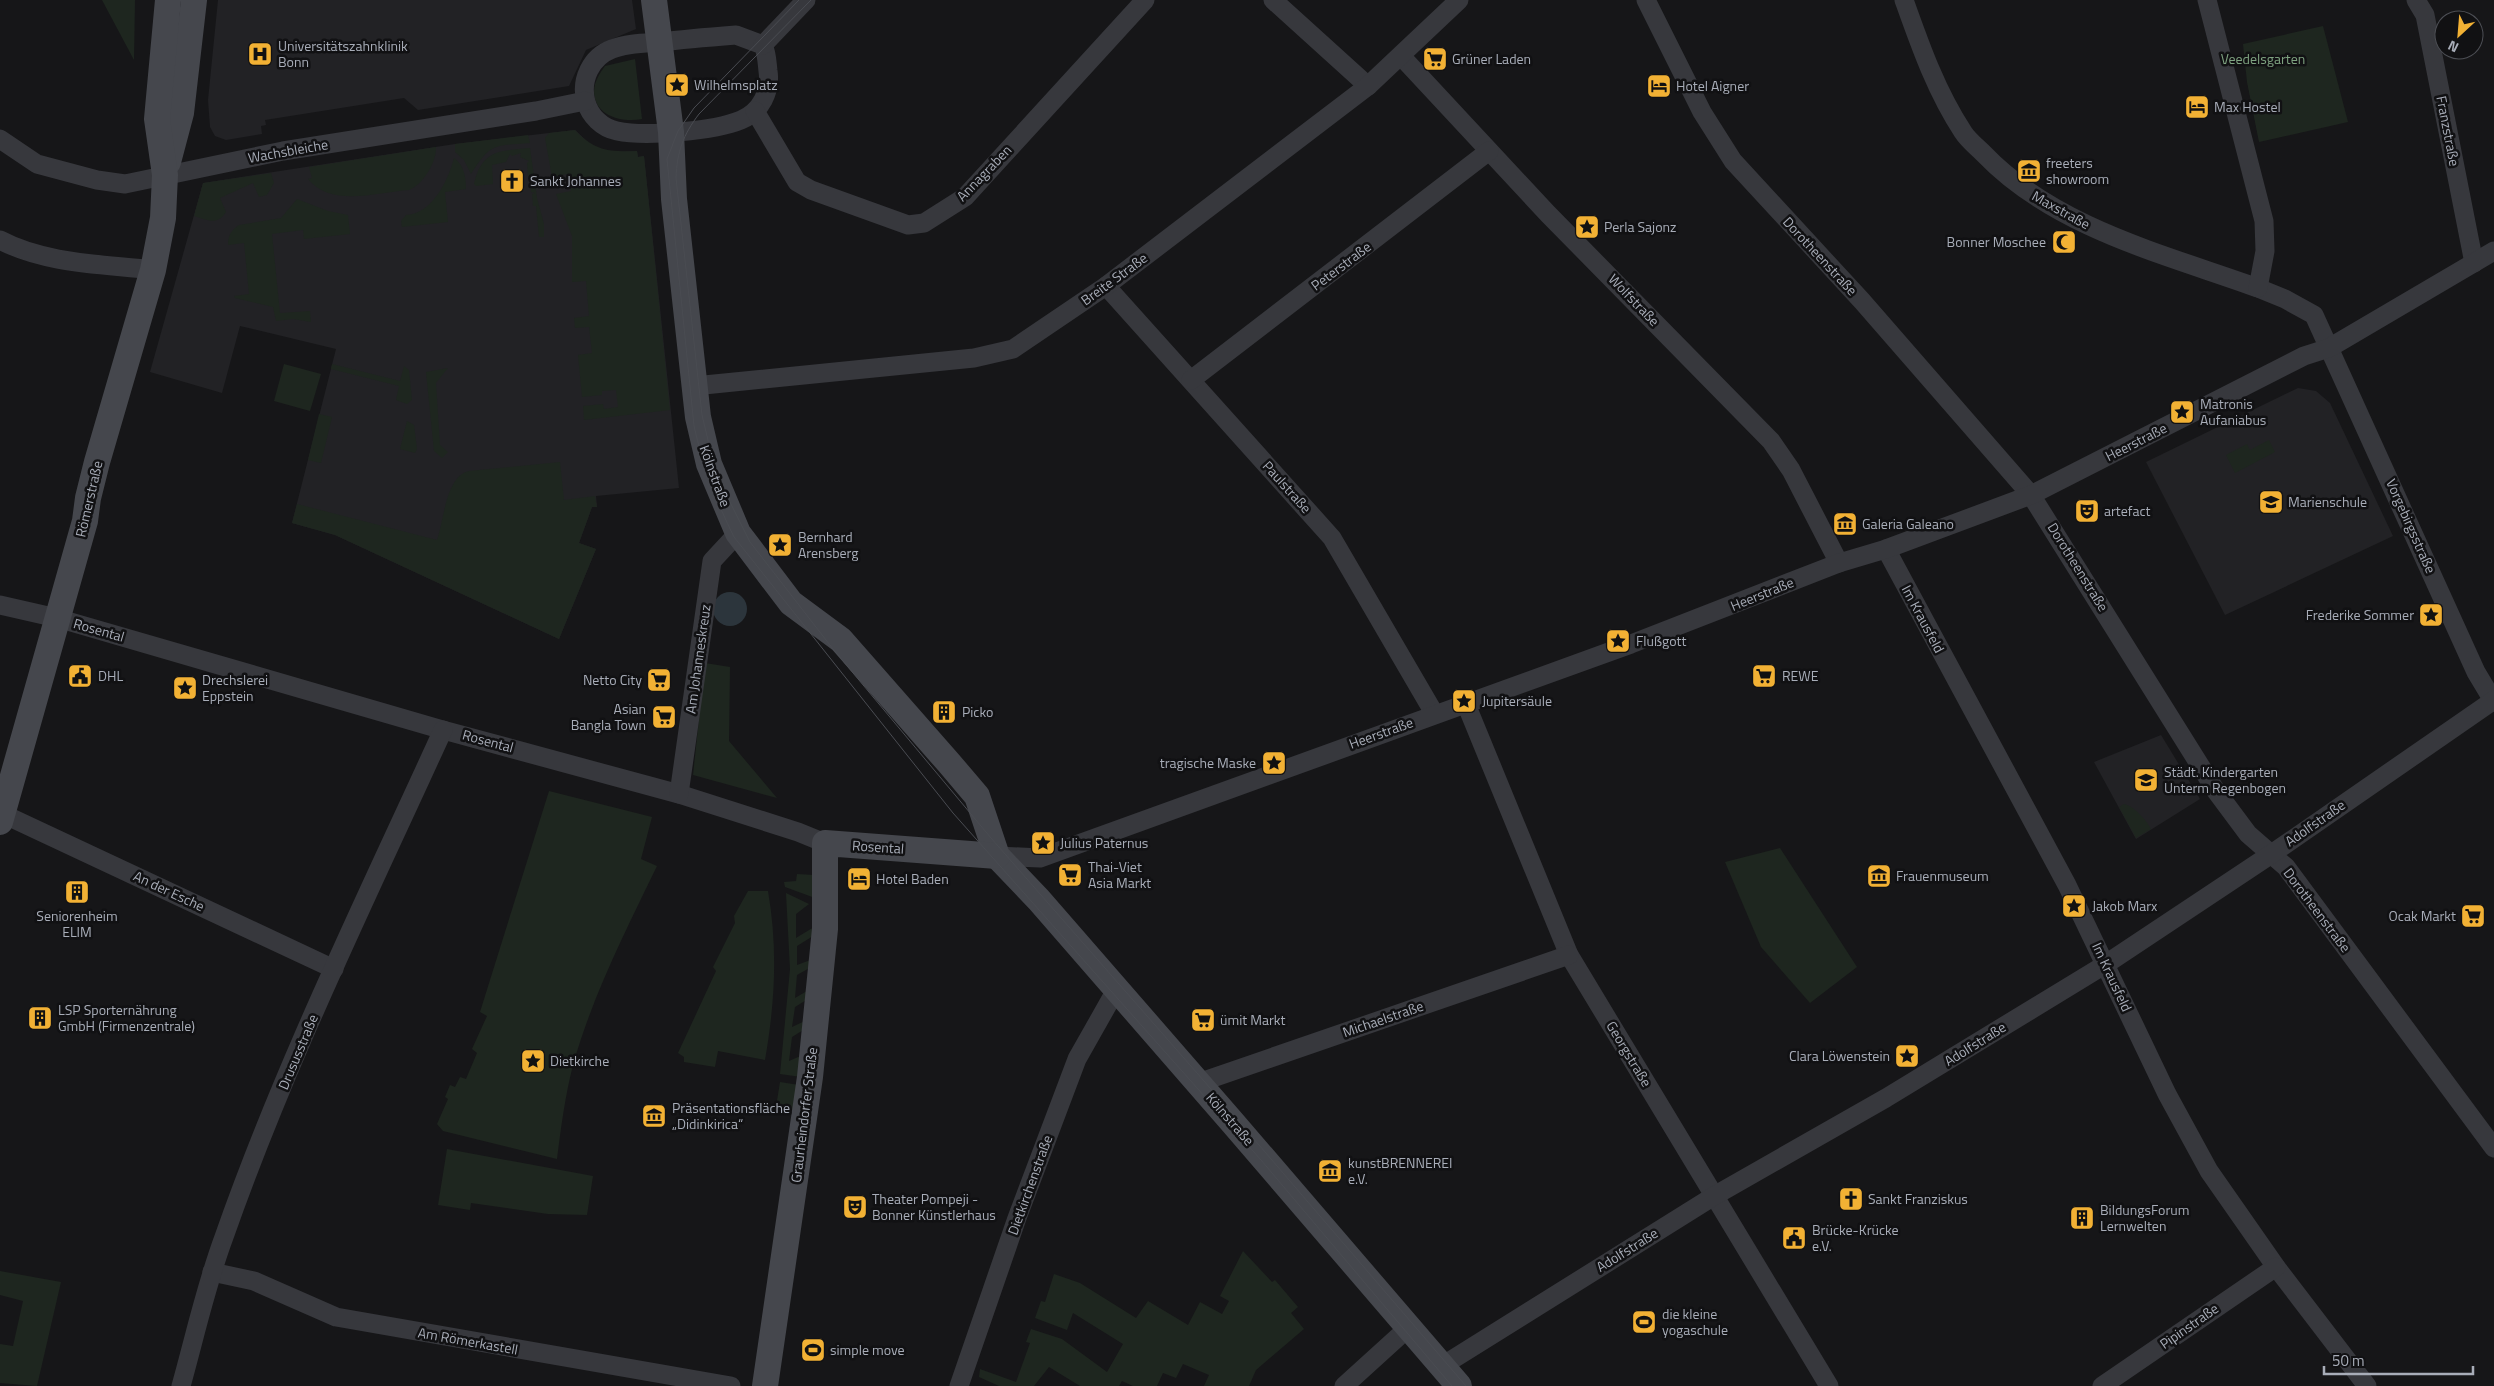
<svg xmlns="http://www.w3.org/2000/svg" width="2494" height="1386" viewBox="0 0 2494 1386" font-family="'Titillium Web',sans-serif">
  <rect width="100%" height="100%" fill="#161618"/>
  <g fill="#222225">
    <path d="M218,0H632L636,29L586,50L569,86L418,110L404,98L265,120L266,125L261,126L262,134L226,140L215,136L210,127L208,100Z"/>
    <path d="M575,130L590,144L601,149L613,152L637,151L638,157L644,156L679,488L596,496L597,507H592L579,543L596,549L559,639L335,535L292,523L336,349L240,326L222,393L150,372L203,183L455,144Z"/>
    <path d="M2298,388L2316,391L2330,403L2393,536L2225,615L2146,462Z"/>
    <path d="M2161,735L2200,799L2136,839L2094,762Z"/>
  </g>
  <g fill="#1e261f">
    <path d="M102,0H135L134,60Z"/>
    <path d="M2323,26L2348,122L2259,142L2247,82L2243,44Z"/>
    <path d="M635,59L642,119C622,123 594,116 594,91C594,82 600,73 605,66Z"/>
    <path d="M575,130C594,151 610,152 637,151L638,157L644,156L670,410L584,420L583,406L603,404L604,409L618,407L616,390L602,391V395L582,397L578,355L592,353L589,327L575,328L574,318L589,316L586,281L572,282V236L556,194L571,191L567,174L552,177L545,138L549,133Z"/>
    <path d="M528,135L530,143C493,146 491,143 471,174L464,160L455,152V144Z"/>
    <path d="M436,147C437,161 423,185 409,190C378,192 331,208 308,179L312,178L309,167Z"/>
    <path d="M530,148L537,198L544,224V237H539L536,206H533L532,194L535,193L531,192L530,178H533L528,176L527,163L529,161L520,157L521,153L512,156L510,154L506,162L492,165L493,184L476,186L474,184C482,149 500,151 530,148Z"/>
    <path d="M454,158C464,165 466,177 466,189L445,192L448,222L402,227L401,221L406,215C432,214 448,181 454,158Z"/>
    <path d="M271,173L274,183L267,195L259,197L253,183L220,198L226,212C217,226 208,220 194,216L203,183Z"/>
    <path d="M297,199L328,211L348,215L350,234L304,239L303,230L272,234L280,313L310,311L311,322L293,319L276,321L273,307L235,298L234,296L249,294L244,243L228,245C228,236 231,230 239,225L281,218Z"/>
    <path d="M284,364L321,374L310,411L274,401Z"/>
    <path d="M332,364L400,381L404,366L409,370L412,400L407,404L396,400L399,386L331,369Z"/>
    <path d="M448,368L436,383L440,445L448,452L442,458L434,451L426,372Z"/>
    <path d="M319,414L332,417L321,463L308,460Z"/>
    <path d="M407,421L414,425L417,449L415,453L400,449Z"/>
    <path d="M2269,440L2275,452L2235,473L2226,455L2247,444L2250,450Z"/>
    <path d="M560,462L564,500L595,496L597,507H592L579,543L596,549L559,639L335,535L292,523L297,504L437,540C444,520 446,476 469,471Z"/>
    <path d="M705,663L730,667L729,741L777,798L693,775Z"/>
    <path d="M549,791L652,817L641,859L657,866C626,930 592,997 573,1065C565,1096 561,1128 557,1159L443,1131L437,1124L448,1099L445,1097L450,1085L455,1087L460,1077L466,1079L477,1053L472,1049L487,1016L480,1012Z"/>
    <path d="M2124,804C2134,806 2146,820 2151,829L2136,838L2119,807Z"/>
    <path d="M1780,848L1857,967L1810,1003L1761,947L1725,862Z"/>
    <path d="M797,874L814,875L815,898L785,887L784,882L796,881Z"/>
    <path d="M748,891H768C778,948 775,1003 765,1060L718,1051L715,1067L684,1062V1057L678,1053L716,971L713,967L735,923L734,916Z"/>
    <path d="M786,893L809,904L796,914V938L814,927L813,936L797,946V965L813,959V966L797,975L795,998L812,988L811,997L795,1007L792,1027L809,1019L808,1027L792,1037L789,1061L805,1054L801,1077L780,1074L790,969Z"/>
    <path d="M780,1082L799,1085L796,1110L776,1107Z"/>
    <path d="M447,1149L593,1176L587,1215L548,1214L471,1203L470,1210L438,1205Z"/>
    <path d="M1243,1251L1272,1282L1275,1280L1298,1307L1291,1313L1304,1329L1256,1370L1249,1386H1204L1209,1375L1183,1364L1176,1378L1163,1373L1157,1386H1133L1122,1381L1119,1386H1080L1049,1367L1034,1386H999L979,1377L980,1369L1016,1382L1030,1343L1026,1342L1031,1329L1062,1339L1107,1372L1123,1344L1073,1313L1067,1330L1035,1318L1041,1301L1045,1302L1054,1274L1080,1283L1136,1318L1148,1301L1188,1325L1200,1302L1222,1314L1229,1301L1220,1296Z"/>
    <path d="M0,1271L61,1282L37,1386L0,1383V1344L13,1346L23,1301L0,1295Z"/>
  </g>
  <circle fill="#2c353c" cx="730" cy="609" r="17"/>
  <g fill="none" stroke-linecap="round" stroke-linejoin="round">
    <g stroke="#37383d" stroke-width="19">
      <path d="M1273,0L1368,86"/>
      <path d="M1646,0L1702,112L1733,161L1862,301L2031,495L2216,791L2248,834L2286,867L2494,1148"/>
      <path d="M1904,0C1920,45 1936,91 1963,132C1968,140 1977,147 1984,154C2055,228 2164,254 2258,288L2285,299L2314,315L2476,672L2494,702"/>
      <path d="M2207,0L2264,221L2265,251L2258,288"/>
      <path d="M2416,0L2425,15L2474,263"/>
      <path d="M736,35L763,45C767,53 767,63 768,71C771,91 761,112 741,120C715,131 645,137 617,131C602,128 590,116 586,102C580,80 591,57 612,49C627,43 645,43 660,42C686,39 711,37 736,35Z"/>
      <path d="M763,45L806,0"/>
      <path d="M1401,56L1548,214L1771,441L1791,470L1839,563"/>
      <path d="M755,111L797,182L811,190L908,225L924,223L965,197L1145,0"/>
      <path d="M0,139L37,164L97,180L125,184L283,151L536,111L585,101"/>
      <path d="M0,240C45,264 103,264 153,270"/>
      <path d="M1106,286L1332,538L1434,713"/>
      <path d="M1191,380L1489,151"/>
      <path d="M694,386L974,358L1013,349L1106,286L1368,86L1459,0"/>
      <path d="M1886,549L2067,885L2167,1094L2209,1171L2276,1267L2367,1386"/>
      <path d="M0,605L57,618L443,730L679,794L798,832L825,843"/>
      <path d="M1466,704L1569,955L1829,1386"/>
      <path d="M679,794L712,561L738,533"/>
      <path d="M3,814L334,969"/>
      <path d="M997,856L1040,858L1631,644L1839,563L1886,549L2031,495L2304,356L2329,348L2494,251"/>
      <path d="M1198,1083L1569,955"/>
      <path d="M212,1272L254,1281L336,1317L731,1386"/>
      <path d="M1442,1366L1714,1196L1886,1098L2106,964L2270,855L2494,700"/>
      <path d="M181,1386C195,1336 206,1285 224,1237C285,1063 367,897 443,730"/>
      <path d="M959,1386L1017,1218L1077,1059L1116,990"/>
      <path d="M1344,1386L1409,1327"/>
      <path d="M2102,1386L2276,1267"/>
    </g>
    <g stroke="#45474d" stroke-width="26">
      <path d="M654,0L671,132L674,199L698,417L709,464L738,533L791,603L841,640L949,763L977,796L997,856L1039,900L1233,1123L1459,1386"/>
      <path d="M168,162L181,113L194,0"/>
      <path d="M0,822L85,521L88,498L97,462L153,270L163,218L165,175L157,119L168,0"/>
      <path d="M765,1386L810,1077L825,929V843L997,856"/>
    </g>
    <g stroke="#4a4c52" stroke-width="1">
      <path d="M799,0L694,108L678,131L667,159L694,426C703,466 716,501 734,537L953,813L1261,1160L1452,1386"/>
      <path d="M811,0L699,114C683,135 677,152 676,178L702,415L716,474L750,542L833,649L991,838L1204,1081L1466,1386"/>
    </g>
  </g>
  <defs>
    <symbol id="hospital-square" viewBox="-11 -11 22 22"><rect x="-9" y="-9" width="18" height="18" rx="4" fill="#f2b134" stroke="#111113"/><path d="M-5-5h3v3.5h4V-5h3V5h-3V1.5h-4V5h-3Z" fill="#111"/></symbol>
    <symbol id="supermarket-square" viewBox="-11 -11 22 22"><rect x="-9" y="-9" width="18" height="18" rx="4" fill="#f2b134" stroke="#111113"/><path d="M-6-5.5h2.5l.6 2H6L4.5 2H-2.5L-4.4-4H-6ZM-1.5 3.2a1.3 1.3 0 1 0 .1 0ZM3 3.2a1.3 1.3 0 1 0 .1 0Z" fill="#111"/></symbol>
    <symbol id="sight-square" viewBox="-11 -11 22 22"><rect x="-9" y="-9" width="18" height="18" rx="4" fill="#f2b134" stroke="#111113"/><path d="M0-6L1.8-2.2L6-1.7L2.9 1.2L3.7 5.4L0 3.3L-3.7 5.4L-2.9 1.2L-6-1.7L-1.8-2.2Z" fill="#111"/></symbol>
    <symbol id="hotel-square" viewBox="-11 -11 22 22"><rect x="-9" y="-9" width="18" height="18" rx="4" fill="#f2b134" stroke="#111113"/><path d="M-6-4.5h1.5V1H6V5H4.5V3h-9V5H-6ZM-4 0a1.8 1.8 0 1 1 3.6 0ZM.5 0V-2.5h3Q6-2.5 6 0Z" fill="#111"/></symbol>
    <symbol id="museum-square" viewBox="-11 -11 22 22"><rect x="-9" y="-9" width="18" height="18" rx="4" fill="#f2b134" stroke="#111113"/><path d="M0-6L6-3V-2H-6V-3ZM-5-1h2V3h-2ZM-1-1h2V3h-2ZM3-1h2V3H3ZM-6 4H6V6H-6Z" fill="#111"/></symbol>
    <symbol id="church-square" viewBox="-11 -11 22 22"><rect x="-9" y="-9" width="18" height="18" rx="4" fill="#f2b134" stroke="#111113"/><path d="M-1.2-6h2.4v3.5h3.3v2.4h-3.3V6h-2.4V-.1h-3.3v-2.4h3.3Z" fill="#111"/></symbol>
    <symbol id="mosque-square" viewBox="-11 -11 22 22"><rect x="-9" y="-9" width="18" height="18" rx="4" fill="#f2b134" stroke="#111113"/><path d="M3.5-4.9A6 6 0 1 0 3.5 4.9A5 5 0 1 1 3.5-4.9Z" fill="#111"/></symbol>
    <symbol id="school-square" viewBox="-11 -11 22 22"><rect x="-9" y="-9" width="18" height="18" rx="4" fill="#f2b134" stroke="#111113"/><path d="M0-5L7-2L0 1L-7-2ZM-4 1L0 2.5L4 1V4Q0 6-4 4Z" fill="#111"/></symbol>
    <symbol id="theatre-square" viewBox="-11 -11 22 22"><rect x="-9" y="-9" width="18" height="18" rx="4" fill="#f2b134" stroke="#111113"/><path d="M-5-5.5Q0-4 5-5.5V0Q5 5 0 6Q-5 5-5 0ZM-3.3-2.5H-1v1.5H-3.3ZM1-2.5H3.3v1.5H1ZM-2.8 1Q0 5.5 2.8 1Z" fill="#111"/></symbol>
    <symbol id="civic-square" viewBox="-11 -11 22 22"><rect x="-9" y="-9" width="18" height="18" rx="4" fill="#f2b134" stroke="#111113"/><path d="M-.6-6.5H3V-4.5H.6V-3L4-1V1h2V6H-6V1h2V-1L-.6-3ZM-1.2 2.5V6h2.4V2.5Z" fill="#111"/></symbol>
    <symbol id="building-square" viewBox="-11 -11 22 22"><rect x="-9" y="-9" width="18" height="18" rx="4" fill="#f2b134" stroke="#111113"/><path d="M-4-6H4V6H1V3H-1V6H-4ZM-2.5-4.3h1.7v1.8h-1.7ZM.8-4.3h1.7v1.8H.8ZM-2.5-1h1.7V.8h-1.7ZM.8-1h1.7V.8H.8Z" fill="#111"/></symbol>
    <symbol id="stadium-square" viewBox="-11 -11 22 22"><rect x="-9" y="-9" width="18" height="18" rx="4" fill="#f2b134" stroke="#111113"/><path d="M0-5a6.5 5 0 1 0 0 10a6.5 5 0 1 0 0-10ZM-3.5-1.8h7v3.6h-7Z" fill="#111"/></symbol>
  </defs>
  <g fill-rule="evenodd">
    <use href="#hospital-square" x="246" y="40" width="28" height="28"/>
    <use href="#supermarket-square" x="1421" y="45" width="28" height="28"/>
    <use href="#sight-square" x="663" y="71" width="28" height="28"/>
    <use href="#hotel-square" x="1645" y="72" width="28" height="28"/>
    <use href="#hotel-square" x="2183" y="93" width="28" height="28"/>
    <use href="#museum-square" x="2015" y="157" width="28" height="28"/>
    <use href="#church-square" x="498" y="167" width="28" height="28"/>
    <use href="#sight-square" x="1573" y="213" width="28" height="28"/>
    <use href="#mosque-square" x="2050" y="228" width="28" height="28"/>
    <use href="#sight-square" x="2168" y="398" width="28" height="28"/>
    <use href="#school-square" x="2257" y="488" width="28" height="28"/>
    <use href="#theatre-square" x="2073" y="497" width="28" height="28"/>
    <use href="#museum-square" x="1831" y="510" width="28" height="28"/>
    <use href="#sight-square" x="766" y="531" width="28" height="28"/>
    <use href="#sight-square" x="2417" y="601" width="28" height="28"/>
    <use href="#sight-square" x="1604" y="627" width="28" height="28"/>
    <use href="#civic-square" x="66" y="662" width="28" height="28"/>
    <use href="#supermarket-square" x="1750" y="662" width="28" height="28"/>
    <use href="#supermarket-square" x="645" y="666" width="28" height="28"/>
    <use href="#sight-square" x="171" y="674" width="28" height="28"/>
    <use href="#sight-square" x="1450" y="687" width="28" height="28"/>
    <use href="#building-square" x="930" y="698" width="28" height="28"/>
    <use href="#supermarket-square" x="650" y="703" width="28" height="28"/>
    <use href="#sight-square" x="1260" y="749" width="28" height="28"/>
    <use href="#school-square" x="2132" y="766" width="28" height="28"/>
    <use href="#sight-square" x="1029" y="829" width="28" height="28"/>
    <use href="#supermarket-square" x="1056" y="861" width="28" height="28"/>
    <use href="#museum-square" x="1865" y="862" width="28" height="28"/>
    <use href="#hotel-square" x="845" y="865" width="28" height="28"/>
    <use href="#building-square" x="63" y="878" width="28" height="28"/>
    <use href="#sight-square" x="2060" y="892" width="28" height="28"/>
    <use href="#supermarket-square" x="2459" y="902" width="28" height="28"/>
    <use href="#building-square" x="26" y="1004" width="28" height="28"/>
    <use href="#supermarket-square" x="1189" y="1006" width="28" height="28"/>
    <use href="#sight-square" x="1893" y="1042" width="28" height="28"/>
    <use href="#sight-square" x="519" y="1047" width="28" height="28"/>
    <use href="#museum-square" x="640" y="1102" width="28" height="28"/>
    <use href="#museum-square" x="1316" y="1157" width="28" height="28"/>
    <use href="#church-square" x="1837" y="1185" width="28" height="28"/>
    <use href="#theatre-square" x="841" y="1193" width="28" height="28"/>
    <use href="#building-square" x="2068" y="1204" width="28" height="28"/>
    <use href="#civic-square" x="1780" y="1224" width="28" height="28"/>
    <use href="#stadium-square" x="1630" y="1308" width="28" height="28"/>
    <use href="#stadium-square" x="799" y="1336" width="28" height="28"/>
  </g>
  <g text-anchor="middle" stroke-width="5" stroke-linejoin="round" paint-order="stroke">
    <g font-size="14" fill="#a8adb8" stroke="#111113" text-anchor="start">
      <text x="278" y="51">Universitätszahnklinik<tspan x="278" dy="16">Bonn</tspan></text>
      <text x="1452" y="64">Grüner Laden</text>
      <text x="694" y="90">Wilhelmsplatz</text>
      <text x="1676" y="91">Hotel Aigner</text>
      <text x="2214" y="112">Max Hostel</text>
      <text x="2046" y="168">freeters<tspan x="2046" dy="16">showroom</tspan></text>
      <text x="530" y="186">Sankt Johannes</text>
      <text x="1604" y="232">Perla Sajonz</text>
      <text x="2046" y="247" text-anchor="end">Bonner Moschee</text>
      <text x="2200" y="409">Matronis<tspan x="2200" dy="16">Aufaniabus</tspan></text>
      <text x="2288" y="507">Marienschule</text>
      <text x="2104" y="516">artefact</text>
      <text x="1862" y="529">Galeria Galeano</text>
      <text x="798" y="542">Bernhard<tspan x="798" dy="16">Arensberg</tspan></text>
      <text x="2414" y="620" text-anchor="end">Frederike Sommer</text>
      <text x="1636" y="646">Flußgott</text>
      <text x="98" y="681">DHL</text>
      <text x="1782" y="681">REWE</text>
      <text x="202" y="685">Drechslerei<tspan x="202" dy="16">Eppstein</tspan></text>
      <text x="642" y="685" text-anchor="end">Netto City</text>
      <text x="1482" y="706">Jupitersäule</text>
      <text x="646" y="714" text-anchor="end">Asian<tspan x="646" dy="16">Bangla Town</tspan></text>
      <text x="962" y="717">Picko</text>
      <text x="1256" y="768" text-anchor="end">tragische Maske</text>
      <text x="2164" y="777">Städt. Kindergarten<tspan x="2164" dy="16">Unterm Regenbogen</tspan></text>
      <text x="1060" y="848">Julius Paternus</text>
      <text x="1088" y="872">Thai-Viet<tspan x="1088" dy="16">Asia Markt</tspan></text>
      <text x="1896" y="881">Frauenmuseum</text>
      <text x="876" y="884">Hotel Baden</text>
      <text x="2092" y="911">Jakob Marx</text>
      <text x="77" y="921" text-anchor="middle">Seniorenheim<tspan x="77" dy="16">ELIM</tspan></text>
      <text x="2456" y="921" text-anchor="end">Ocak Markt</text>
      <text x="58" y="1015">LSP Sporternährung<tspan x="58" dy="16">GmbH (Firmenzentrale)</tspan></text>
      <text x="1220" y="1025">ümit Markt</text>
      <text x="1890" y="1061" text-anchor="end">Clara Löwenstein</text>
      <text x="550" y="1066">Dietkirche</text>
      <text x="672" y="1113">Präsentationsfläche<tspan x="672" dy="16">„Didinkirica“</tspan></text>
      <text x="1348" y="1168">kunstBRENNEREI<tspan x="1348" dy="16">e.V.</tspan></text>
      <text x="872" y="1204">Theater Pompeji -<tspan x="872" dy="16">Bonner Künstlerhaus</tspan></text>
      <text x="1868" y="1204">Sankt Franziskus</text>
      <text x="2100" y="1215">BildungsForum<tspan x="2100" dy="16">Lernwelten</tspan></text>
      <text x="1812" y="1235">Brücke-Krücke<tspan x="1812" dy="16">e.V.</tspan></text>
      <text x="1662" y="1319">die kleine<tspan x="1662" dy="16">yogaschule</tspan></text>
      <text x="830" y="1355">simple move</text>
    </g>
    <g font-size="14" fill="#7fa381" stroke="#111113">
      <text x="2263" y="64">Veedelsgarten</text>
    </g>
    <g font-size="14" fill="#a8adb8" stroke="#111113">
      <text transform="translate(2448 131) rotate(79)" y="5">Franzstraße</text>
      <text transform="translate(288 151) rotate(-10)" y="5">Wachsbleiche</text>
      <text transform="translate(984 173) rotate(-46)" y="5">Annagraben</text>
      <text transform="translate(2061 210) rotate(29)" y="5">Maxstraße</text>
      <text transform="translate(1820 256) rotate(47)" y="5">Dorotheenstraße</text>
      <text transform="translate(1341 266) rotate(-37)" y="5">Peterstraße</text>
      <text transform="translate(1114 279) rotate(-36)" y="5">Breite Straße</text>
      <text transform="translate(1634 300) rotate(46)" y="5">Wolfstraße</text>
      <text transform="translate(2136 442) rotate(-27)" y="5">Heerstraße</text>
      <text transform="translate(715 476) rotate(70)" y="5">Kölnstraße</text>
      <text transform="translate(1287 487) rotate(48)" y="5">Paulstraße</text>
      <text transform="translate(89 499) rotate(-77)" y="5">Römerstraße</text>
      <text transform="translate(2411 526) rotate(66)" y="5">Vorgebirgsstraße</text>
      <text transform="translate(2078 567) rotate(58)" y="5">Dorotheenstraße</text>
      <text transform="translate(1762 594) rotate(-22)" y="5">Heerstraße</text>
      <text transform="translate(1923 619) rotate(62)" y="5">Im Krausfeld</text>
      <text transform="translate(99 630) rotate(16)" y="5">Rosental</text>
      <text transform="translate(698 659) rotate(-82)" y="5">Am Johanneskreuz</text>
      <text transform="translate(1381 733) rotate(-20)" y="5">Heerstraße</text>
      <text transform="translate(488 741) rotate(15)" y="5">Rosental</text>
      <text transform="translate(2315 823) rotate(-35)" y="5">Adolfstraße</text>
      <text transform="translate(878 847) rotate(4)" y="5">Rosental</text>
      <text transform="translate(169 891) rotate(25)" y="5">An der Esche</text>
      <text transform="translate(2317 910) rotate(53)" y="5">Dorotheenstraße</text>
      <text transform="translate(2112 977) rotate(65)" y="5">Im Krausfeld</text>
      <text transform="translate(1383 1019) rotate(-19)" y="5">Michaelstraße</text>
      <text transform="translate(1975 1044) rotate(-32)" y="5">Adolfstraße</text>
      <text transform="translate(298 1052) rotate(-67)" y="5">Drususstraße</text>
      <text transform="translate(1629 1054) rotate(59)" y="5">Georgstraße</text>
      <text transform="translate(804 1115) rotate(-83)" y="5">Graurheindorfer Straße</text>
      <text transform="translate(1230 1119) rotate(49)" y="5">Kölnstraße</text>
      <text transform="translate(1030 1185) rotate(-70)" y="5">Dietkirchenstraße</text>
      <text transform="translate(1627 1250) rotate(-32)" y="5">Adolfstraße</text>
      <text transform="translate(2189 1326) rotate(-35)" y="5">Pipinstraße</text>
      <text transform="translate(468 1341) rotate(10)" y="5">Am Römerkastell</text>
    </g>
  </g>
  <g transform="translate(2459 35) rotate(206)"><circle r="24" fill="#111113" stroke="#4d4f55"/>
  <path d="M0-4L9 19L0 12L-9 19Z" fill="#f2b134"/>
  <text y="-8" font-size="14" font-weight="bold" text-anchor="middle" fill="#a8adb8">N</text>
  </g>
  <path d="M2324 1366v8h149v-8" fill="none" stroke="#a8adb8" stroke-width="2.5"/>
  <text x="2332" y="1366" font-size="15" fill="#a8adb8" stroke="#111113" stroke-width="4" paint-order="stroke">50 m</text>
</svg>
